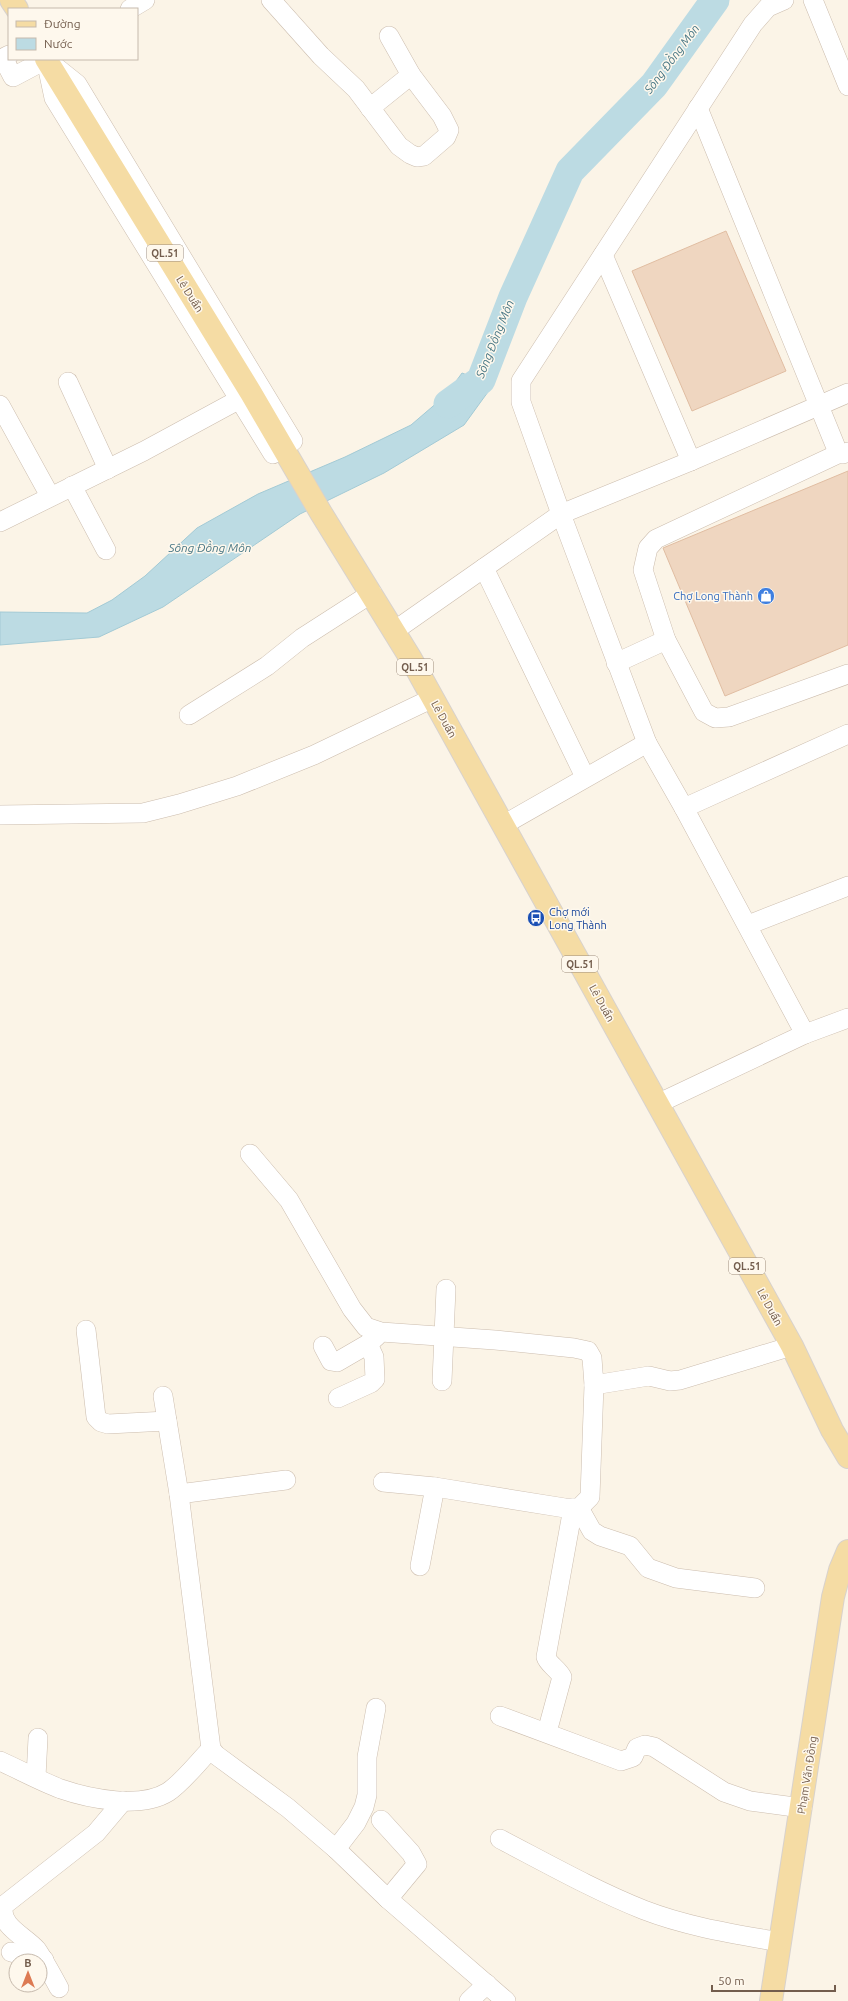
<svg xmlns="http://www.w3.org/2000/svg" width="848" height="2001" viewBox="0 0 848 2001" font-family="Ubuntu,sans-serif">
  <rect width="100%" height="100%" fill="#fbf4e7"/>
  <path fill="#bcdbe3" stroke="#a3cad5" d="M462,373L493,385L464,425L384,473L300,514L163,607L99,637L0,645V612L87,613L112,600L145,576L197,528L258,494L345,457L411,425L446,395Z"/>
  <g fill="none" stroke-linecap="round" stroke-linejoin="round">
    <path stroke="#bcdbe3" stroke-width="29" d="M448,404L481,380L513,297L570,171L654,85L715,0"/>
  </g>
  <g fill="#efd6c0" stroke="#e0bda2">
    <path d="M726,231L786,371L692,411L632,271Z"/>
    <path d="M848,471V645L725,696L663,548Z"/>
  </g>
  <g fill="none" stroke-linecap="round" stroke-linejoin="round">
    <defs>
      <g id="minor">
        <path d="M271,0L321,56L356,89L399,146L410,154L417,157L424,156L446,137L449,130L442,116L411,75L389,36"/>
        <path d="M784,0L768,7L753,24L521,381V402L561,514L647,743L684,808L805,1034"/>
        <path d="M813,0L848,86"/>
        <path d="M130,9L145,0"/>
        <path d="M9,55L3,58L13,77L47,59"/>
        <path d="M52,64L77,84L293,441"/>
        <path d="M47,65L54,98L273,454"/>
        <path d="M370,108L411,75"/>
        <path d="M698,108L837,450L843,454L848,452"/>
        <path d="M603,255L691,461"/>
        <path d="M68,382L108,469"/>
        <path d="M0,405L50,496"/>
        <path d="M840,453L656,539L648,548L643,570L666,640L704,712L715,718L729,717L848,674"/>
        <path d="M72,486L106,550"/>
        <path d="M0,522L144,451L251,393"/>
        <path d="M484,568L585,777"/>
        <path d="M394,631L561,514L691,461L848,393"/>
        <path d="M616,663L666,640"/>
        <path d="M189,715L267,666L302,638L372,593"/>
        <path d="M684,808L848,734"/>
        <path d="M0,815L143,813L179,804L237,786L314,755L433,698"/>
        <path d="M503,825L647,743"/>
        <path d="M748,925L848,886"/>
        <path d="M657,1104L805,1034L848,1018"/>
        <path d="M250,1154L289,1200L352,1309L366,1327L381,1332L495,1340L574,1348L588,1351L592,1358L594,1385L649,1376L670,1381L680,1380L792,1346"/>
        <path d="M86,1330L96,1417L101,1422L108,1424L167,1421"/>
        <path d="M323,1346L331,1361L337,1362L368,1344L377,1336"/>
        <path d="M442,1381L446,1289"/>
        <path d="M163,1396L179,1494L211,1749L216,1755L288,1808L336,1849L388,1899L506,2001"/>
        <path d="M338,1398L371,1383L375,1379L374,1357L368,1344"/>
        <path d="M383,1482L435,1487L565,1508H579L590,1497L594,1385"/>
        <path d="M179,1494L286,1480"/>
        <path d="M579,1508L592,1531L600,1536L630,1546L648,1568L676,1578L755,1588"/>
        <path d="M420,1566L435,1487"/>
        <path d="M500,1716L621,1761L633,1757L637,1748L645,1745L654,1747L724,1792L750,1801L802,1808"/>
        <path d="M547,1732L562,1677C558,1669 548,1664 546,1657L573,1508"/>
        <path d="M0,1761C20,1770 40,1781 61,1789C90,1799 141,1809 168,1792C182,1783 199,1761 211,1749"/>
        <path d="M36,1777L38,1738"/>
        <path d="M381,1820L411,1853L417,1864L388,1899"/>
        <path d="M500,1839C548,1864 594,1890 644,1910C688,1927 735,1934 780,1942"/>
        <path d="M336,1849L356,1823L364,1807L367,1795V1757L376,1708"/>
        <path d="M11,1952L44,1960"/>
        <path d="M59,1988C52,1975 45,1962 37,1950C25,1936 0,1927 3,1906L96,1833L123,1801"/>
        <path d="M469,2001L487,1984"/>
      </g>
      <g id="major">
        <path d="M11,0L17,9"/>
        <path d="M46,59L251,393L321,513L411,659L792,1346L832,1430L848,1457"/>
        <path d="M771,2001L833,1597L840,1570L848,1551"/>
      </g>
    </defs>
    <use href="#minor" stroke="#ccbdae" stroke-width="20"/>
    <use href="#major" stroke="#d8d2cd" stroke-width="24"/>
    <use href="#minor" stroke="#fff" stroke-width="19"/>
    <use href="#major" stroke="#f5dca4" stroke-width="22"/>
  </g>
  <defs>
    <symbol id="shop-disc" viewBox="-11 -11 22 22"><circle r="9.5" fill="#3f7fe0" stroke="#fef8ed"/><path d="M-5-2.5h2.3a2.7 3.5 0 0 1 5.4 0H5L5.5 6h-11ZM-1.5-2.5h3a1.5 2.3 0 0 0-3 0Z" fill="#fff"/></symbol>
    <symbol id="bus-disc" viewBox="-11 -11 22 22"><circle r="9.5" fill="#1a4fb4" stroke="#fef8ed"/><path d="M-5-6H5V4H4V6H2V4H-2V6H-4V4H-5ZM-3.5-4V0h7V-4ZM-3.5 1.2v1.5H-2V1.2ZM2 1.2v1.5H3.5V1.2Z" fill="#fff"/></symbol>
  </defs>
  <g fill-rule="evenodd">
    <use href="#shop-disc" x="756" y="586" width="20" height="20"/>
    <use href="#bus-disc" x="526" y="908" width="20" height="20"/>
  </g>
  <g text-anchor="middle" stroke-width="3" stroke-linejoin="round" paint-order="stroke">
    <g fill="#fef8ed" stroke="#9d8c7d" stroke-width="1">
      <rect x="147" y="245" width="36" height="16" rx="3"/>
      <rect x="397" y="659" width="36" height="16" rx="3"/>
      <rect x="562" y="956" width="36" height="16" rx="3"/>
      <rect x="729" y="1258" width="36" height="16" rx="3"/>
    </g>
    <g font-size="10" font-weight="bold" fill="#735d4d">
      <text x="165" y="257">QL.51</text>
      <text x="415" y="671">QL.51</text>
      <text x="580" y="968">QL.51</text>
      <text x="747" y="1270">QL.51</text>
    </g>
    <g font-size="11" fill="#735d4d" stroke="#fef8ed">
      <text transform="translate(190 294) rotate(58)" y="4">Lê Duẩn</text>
      <text transform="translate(444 719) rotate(61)" y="4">Lê Duẩn</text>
      <text transform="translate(602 1003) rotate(61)" y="4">Lê Duẩn</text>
      <text transform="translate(770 1307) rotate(61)" y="4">Lê Duẩn</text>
      <text transform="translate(807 1775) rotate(-81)" y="4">Phạm Văn Đồng</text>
    </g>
    <g font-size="11" fill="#366cbe" stroke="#fef8ed" text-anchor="end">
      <text x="753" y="600">Chợ Long Thành</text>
    </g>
    <g font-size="11" fill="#164399" stroke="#fef8ed" text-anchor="start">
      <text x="549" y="916">Chợ mới<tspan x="549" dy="13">Long Thành</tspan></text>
    </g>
    <g font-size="12" font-style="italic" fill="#487785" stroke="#fef8ed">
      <text transform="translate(672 59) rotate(-53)" y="4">Sông Đồng Môn</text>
      <text transform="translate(495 339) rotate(-68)" y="4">Sông Đồng Môn</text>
      <text x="210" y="552">Sông Đồng Môn</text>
    </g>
  </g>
  <rect x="8" y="8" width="130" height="52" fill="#fef8ed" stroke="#c6baad"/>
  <rect x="16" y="21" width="20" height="6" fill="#f5dca4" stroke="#c6baad"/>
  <text x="44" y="28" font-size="12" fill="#735d4d">Đường</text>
  <rect x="16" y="38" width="20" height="12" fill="#bcdbe3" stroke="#c6baad"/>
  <text x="44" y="48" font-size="12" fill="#735d4d">Nước</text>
  <g transform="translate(28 1973)"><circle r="19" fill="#fef8ed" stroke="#c6baad"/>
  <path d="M0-3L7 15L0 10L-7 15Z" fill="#dd7b54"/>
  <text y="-6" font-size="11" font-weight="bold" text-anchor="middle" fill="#735d4d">B</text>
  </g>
  <path d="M712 1985v6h123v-6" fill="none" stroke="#735d4d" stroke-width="2"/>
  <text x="718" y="1985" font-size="12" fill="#735d4d" stroke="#fef8ed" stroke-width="3" paint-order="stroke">50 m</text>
</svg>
